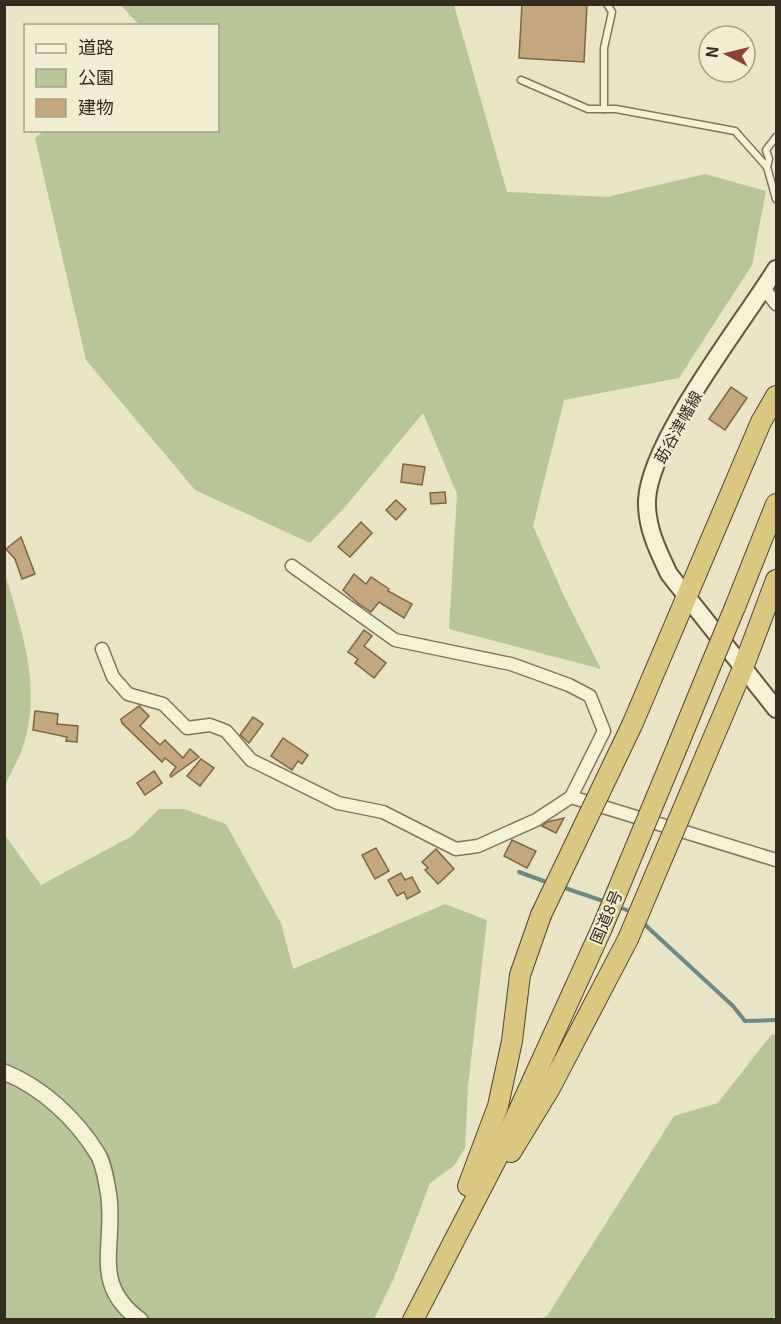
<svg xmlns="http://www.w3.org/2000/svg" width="781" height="1324" viewBox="0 0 781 1324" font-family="Georgia,'Noto Sans JP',serif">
  <rect width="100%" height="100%" fill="#e8e4c5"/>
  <g fill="#b8c59a">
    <path d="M121,5H454L507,192L607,197L705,174L766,191L752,265L679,378L564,400L533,526L564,596L601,669L449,629L457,494L423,413L346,506L310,543L195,490L86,360L35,138L45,130H218V26L139,25Z"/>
    <path d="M5,574C21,628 41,684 25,740C21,756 11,771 5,786Z"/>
    <path d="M159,809H184L226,824L281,923L293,969L445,904L487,920L468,1087L465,1148L454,1166L430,1183L394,1278L374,1319H5L4,834L41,885L132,836Z"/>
    <path d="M776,1034V1319H541L547,1316L674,1116L718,1103L771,1035Z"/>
  </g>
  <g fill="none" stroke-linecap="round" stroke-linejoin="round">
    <g stroke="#6e8987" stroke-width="4">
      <path d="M519,872L549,883"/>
      <path d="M562,887L606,902"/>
      <path d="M619,907L634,913"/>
      <path d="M643,923L733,1006L745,1021L776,1020"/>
    </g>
  </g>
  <g fill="#c2a77f" stroke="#7d6546" stroke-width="1.5">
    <path d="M522,4H587L584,62L519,58Z"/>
    <path d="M731,387L747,398L725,430L709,419Z"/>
    <path d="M403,464L425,467L422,485L401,482Z"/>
    <path d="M445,492L446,503L431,504L430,493Z"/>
    <path d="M396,500L406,509L396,520L386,510Z"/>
    <path d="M361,522L372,533L350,557L338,547Z"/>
    <path d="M21,537L35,574L22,579L15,559L6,549Z"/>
    <path d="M354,574L366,584L371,577L389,589L388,591L412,604L404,618L379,602L371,612L359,604L343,590Z"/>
    <path d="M364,630L372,636L364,646L386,663L374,678L355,663L358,659L348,652Z"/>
    <path d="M139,706L149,716L140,726L160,745L165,740L183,758L190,749L199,757L171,777L170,775L176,767L165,758L162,762L122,723L121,719Z"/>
    <path d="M35,711L58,714L57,724L78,726L77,742L66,741L67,737L33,730Z"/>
    <path d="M253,717L263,724L249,743L240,735Z"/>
    <path d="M283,738L308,755L302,764L298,761L292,770L271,756Z"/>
    <path d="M201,759L214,768L200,786L187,776Z"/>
    <path d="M154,771L162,783L145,795L137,783Z"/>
    <path d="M564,818L556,833L542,826L547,822Z"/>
    <path d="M512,840L536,851L527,868L504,856Z"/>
    <path d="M376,848L389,871L375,879L362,855Z"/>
    <path d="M436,849L454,869L438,884L425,870L428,868L422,862Z"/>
    <path d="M401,873L405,880L412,877L420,892L407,899L404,892L397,896L388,880Z"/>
  </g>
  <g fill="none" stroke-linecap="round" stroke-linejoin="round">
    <defs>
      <g id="service">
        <path d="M521,80L588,109H616L735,131L767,167L776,199"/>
        <path d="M604,109V48L612,12L607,4"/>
        <path d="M767,167L769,159L766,150L776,137"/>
      </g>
      <g id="minor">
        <path d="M764,288L776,304"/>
        <path d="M292,566L395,640L511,664L569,685L590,696L604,731L571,797"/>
        <path d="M102,649L113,677L128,694L163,704L187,728L210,725L226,731L251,760L338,803L383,812L456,849L478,846L536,820L571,797L776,860"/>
      </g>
      <path id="tertiary" d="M4,1072C42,1087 76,1119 97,1153C104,1163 107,1185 109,1197C115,1248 91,1284 140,1320"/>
      <path id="secondary" d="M776,269C742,324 650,440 647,500C646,527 658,551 669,574L776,709"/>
      <g id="trunk">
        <path d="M735,607L776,504"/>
        <path d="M632,725L761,422L776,396"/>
        <path d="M678,745L710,667"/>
        <path d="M706,755L743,668L776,580"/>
        <path d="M511,1152L550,1088L628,939"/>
        <path d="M468,1186L498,1106L512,1041L520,975L541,915"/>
        <path d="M413,1320L499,1154L602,928"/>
      </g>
    </defs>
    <use href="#service" stroke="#81765d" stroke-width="9"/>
    <use href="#minor" stroke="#81765d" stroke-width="15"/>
    <use href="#tertiary" stroke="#81765d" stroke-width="18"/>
    <use href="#secondary" stroke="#635840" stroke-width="20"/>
    <use href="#trunk" stroke="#4f4431" stroke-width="22"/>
    <use href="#service" stroke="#f4f1d7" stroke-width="6"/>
    <use href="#minor" stroke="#f4f1d7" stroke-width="12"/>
    <use href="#tertiary" stroke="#f4f1d7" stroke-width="15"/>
    <use href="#secondary" stroke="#f4f1d7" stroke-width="16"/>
    <use href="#trunk" stroke="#dac880" stroke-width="20"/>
    <defs>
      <g id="trunk-bridge">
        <path d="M710,667L735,607"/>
        <path d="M541,915L632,725"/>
        <path d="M602,928L678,745"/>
        <path d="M628,939L706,755"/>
      </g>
    </defs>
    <use href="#trunk-bridge" stroke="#4f4431" stroke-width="22" stroke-linecap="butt"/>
    <use href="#trunk-bridge" stroke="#dac880" stroke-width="20"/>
  </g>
  <g text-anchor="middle" stroke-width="4.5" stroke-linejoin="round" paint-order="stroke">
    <g font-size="16" fill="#332c1f" stroke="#f1edd3">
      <text transform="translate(678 427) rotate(-61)" y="6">莇谷津幡線</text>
      <text transform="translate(606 917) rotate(-67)" y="6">国道8号</text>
    </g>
  </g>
  <rect width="781" height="1324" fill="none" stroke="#332c1f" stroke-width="12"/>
  <rect x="24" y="24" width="195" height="108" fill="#f1edd3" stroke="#a5a08b" stroke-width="1.5"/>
  <rect x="36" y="44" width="30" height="9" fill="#f4f1d7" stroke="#a5a08b" stroke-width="1.5"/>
  <text x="78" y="54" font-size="18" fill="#332c1f">道路</text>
  <rect x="36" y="69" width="30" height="18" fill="#b8c59a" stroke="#a5a08b" stroke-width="1.5"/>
  <text x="78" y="84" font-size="18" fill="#332c1f">公園</text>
  <rect x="36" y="99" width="30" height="18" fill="#c2a77f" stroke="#a5a08b" stroke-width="1.5"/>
  <text x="78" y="114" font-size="18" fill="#332c1f">建物</text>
  <g transform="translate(727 54) rotate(277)"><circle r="28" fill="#f1edd3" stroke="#a5a08b" stroke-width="1.5"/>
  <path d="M0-4.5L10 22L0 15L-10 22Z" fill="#894234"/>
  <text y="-9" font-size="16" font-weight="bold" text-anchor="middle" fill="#332c1f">N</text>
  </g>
</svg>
